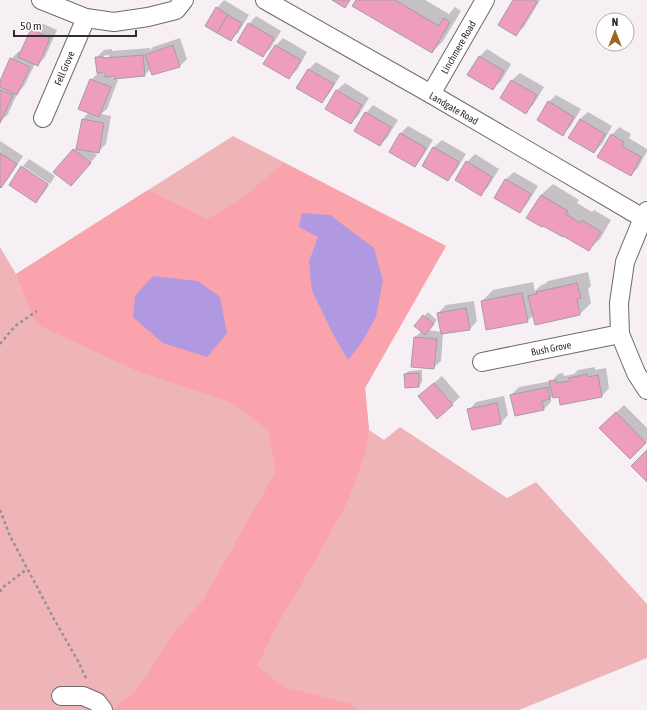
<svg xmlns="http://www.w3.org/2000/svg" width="647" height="710" viewBox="0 0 647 710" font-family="'Asap Condensed',sans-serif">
  <rect width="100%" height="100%" fill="#f6f0f4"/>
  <path fill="#eeb4b8" d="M233,136L446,246L365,388L369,430L384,440L400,427L507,498L536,482L647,604V658L519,710H0V247L16,274Z"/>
  <path fill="#fba3ac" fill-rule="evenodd" d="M284,163L446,246L365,388L369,430L365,454L347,503L301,585L277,625L257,666L284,687L351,704L357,710H112L129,697L145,679L171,636L203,600L276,471L268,430L230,402L139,372L36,324L16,274L148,190L207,219L239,201ZM302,214L330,215L374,248L383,281L376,317L362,341L348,360L335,338L312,291L309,261L318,236Z"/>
  <g fill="#b099e1">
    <path d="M302,213L330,215L374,248L383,281L376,317L362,342L348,360L335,338L312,291L309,261L318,237L299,227Z"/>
    <path d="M153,276L198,281L220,297L227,333L207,357L163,343L133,317L135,296Z"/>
  </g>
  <g fill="#0003" fill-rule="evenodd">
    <path d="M224,0L249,15L238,33L230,40L217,8Z"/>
    <path d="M357,0H425L449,14L455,7L461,11L443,41L432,52Z"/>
    <path d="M514,0H540L524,27L516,34Z"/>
    <path d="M256,16L281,31L270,49L262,56L249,24Z"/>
    <path d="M39,22L57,30L45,57L37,65L35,64L24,86L17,94L8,114L0,122V81L11,59L19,51L21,53L32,30Z"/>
    <path d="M180,38L187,59L180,66L153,73L151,69L144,75H107L118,80L107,109L101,114L111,116L106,144L98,152L92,151L97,155L78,177L74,150L78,146L83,119L89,112L91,80L98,73L96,58L104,50L112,49V51L150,48V50L153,47ZM109,55V57L103,58V56ZM98,72H106V75Z"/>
    <path d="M283,38L307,52L297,70L289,77L265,63L276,45Z"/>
    <path d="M487,49L511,64L501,81L493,89L479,57Z"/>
    <path d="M316,62L340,76L329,94L322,102L308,70Z"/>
    <path d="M520,73L544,87L533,105L526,112L502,98L512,80Z"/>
    <path d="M345,83L369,98L358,116L351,123L326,108L337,90Z"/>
    <path d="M556,95L581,109L570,127L562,134L549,102Z"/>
    <path d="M373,105L398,120L387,138L380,145L366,113Z"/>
    <path d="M588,112L612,126L602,144L594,152L580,119Z"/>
    <path d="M408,126L433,140L422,158L415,166L390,151L401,133Z"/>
    <path d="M619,127L631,134L629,138L647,149V151L638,168L630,175L612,135Z"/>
    <path d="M442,140L466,154L455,172L448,180L423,165L434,147Z"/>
    <path d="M0,141L23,156L8,179L1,186Z"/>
    <path d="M475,154L499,169L488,187L481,194L467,162Z"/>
    <path d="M29,159L55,176L50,184L23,166Z"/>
    <path d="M22,166V168L49,185L43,194L36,202L10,185Z"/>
    <path d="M514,172L538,186L527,204L520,212L496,197L506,179Z"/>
    <path d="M553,184L579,200L577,203L592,212L594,210L611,220L600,239L588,250L544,225L541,195Z"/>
    <path d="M588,272L591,286L588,289L591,303L580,314L536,324L534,315L527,321L482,301L493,290L533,282L535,291L541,285L545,284L548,281Z"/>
    <path d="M474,301L477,321L470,329L443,333L441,361L433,368L415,337L422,331L416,326L428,312L437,320L428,330L441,332L438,313L446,305Z"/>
    <path d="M595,367V370L606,368L609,388L602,396L561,403L559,396L553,395L551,398V402L544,409L515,415L511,395L519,387L552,381L558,374L563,373L564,376L574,374L578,370Z"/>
    <path d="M422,370V382L419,386L405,374L409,371Z"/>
    <path d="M442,376L460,397L437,418L427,389Z"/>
    <path d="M504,396L508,415L501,423L472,429L469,410L476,402Z"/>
    <path d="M624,405L647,428V441L630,458L600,428Z"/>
  </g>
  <g fill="#ef9dbe" stroke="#a59ea0">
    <path d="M332,0H350L345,8Z"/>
    <path d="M356,0H395L439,26L443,18L450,22L432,53L352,6Z"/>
    <path d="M513,0H533L537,2L516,36L498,25Z"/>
    <path d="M216,7L228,15L217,33L205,26Z"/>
    <path d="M228,15L242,23L231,41L217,33Z"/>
    <path d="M248,23L274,38L263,57L237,42Z"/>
    <path d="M31,29L50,38L38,66L18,57Z"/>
    <path d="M173,45L180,67L152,75L145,55Z"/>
    <path d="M275,45L301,60L289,79L263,64Z"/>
    <path d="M143,55L145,76L114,79V76L105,77V73H97L95,57H104V58Z"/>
    <path d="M479,56L504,71L493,90L467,75Z"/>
    <path d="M10,58L30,67L17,95L0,87V81Z"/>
    <path d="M308,69L334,84L322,103L296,88Z"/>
    <path d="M90,79L111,87L99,117L78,109Z"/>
    <path d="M511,80L537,95L526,114L500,98Z"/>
    <path d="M0,90L13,95L0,123Z"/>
    <path d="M336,90L362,105L351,124L325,109Z"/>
    <path d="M548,101L574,117L563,136L537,120Z"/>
    <path d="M365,112L391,127L380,146L354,131Z"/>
    <path d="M82,119L104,123L99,153L76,149Z"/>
    <path d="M580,119L605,134L594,153L568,138Z"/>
    <path d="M400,133L426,148L415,167L389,152Z"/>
    <path d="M611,134L624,142L622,146L641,157L631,176L597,157Z"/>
    <path d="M433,147L459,162L448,181L422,166Z"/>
    <path d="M73,149L91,163L71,186L53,172Z"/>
    <path d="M0,153L17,164L1,188L0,187Z"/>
    <path d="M466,161L492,177L481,196L455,180Z"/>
    <path d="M21,166L48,184L36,203L9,185Z"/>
    <path d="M505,179L531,194L520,213L494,198Z"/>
    <path d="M541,195L568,211L566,214L580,223L582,220L601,232L589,251L563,236V237L543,226L542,227L526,218Z"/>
    <path d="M577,283L581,298L577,299L580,315L535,325L528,296L537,294L536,292Z"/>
    <path d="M522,293L528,322L486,330L481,301Z"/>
    <path d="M466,308L470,330L441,334L437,313Z"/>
    <path d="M423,315L434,324L425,335L414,326Z"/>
    <path d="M414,337L437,339L434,369L411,367Z"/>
    <path d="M419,373V387L405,388L404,374Z"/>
    <path d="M587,374L588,377L598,375L602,397L560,405L559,397L553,398L549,381L556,380V383L570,381L569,378Z"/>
    <path d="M434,383L453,405L437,419L418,396Z"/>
    <path d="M548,387L550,399L542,401L544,410L515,416L510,395Z"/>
    <path d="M497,403L501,424L472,430L467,409Z"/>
    <path d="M616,412L646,443L630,459L599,428Z"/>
    <path d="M647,450V482L631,466Z"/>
  </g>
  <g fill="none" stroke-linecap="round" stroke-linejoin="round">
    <defs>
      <g id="minor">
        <path d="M41,0L86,18L114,22L148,17L176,10L184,0"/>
        <path d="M265,0L431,94L643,218"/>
        <path d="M431,94L485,0"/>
        <path d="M43,118L86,18"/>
        <path d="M647,211L643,218L625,262L619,303L620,334L636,373L647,390"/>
        <path d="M482,362L620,334"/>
        <path d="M61,696H83L97,702L103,710"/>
      </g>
    </defs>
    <use href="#minor" stroke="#6f696d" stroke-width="20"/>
    <g stroke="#959093" stroke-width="2.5" stroke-dasharray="3 3" stroke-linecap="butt">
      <path d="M0,344L15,326L37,311"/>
      <path d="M0,510L10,536L54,619L78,661L87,680"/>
      <path d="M0,592L2,588L27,569"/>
    </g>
    <use href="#minor" stroke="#fff" stroke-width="18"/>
  </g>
  <g text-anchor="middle" stroke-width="3.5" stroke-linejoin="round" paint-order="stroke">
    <g font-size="10" fill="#302d2f" stroke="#fff">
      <text transform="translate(458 47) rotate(-60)" y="4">Linchmere Road</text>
      <text transform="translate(64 68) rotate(-67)" y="4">Fell Grove</text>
      <text transform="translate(454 108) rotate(30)" y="4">Landgate Road</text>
      <text transform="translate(551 348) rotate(-11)" y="4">Bush Grove</text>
    </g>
  </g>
  <g transform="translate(615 32)"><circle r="19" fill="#ffffff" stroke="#acabac"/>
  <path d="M0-3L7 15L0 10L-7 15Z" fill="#9b661e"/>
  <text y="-6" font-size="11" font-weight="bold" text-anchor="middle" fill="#302d2f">N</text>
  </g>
  <path d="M14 30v6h122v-6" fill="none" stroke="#302d2f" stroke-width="2"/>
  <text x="20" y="30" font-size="12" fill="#302d2f" stroke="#ffffff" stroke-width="3" paint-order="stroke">50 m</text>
</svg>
